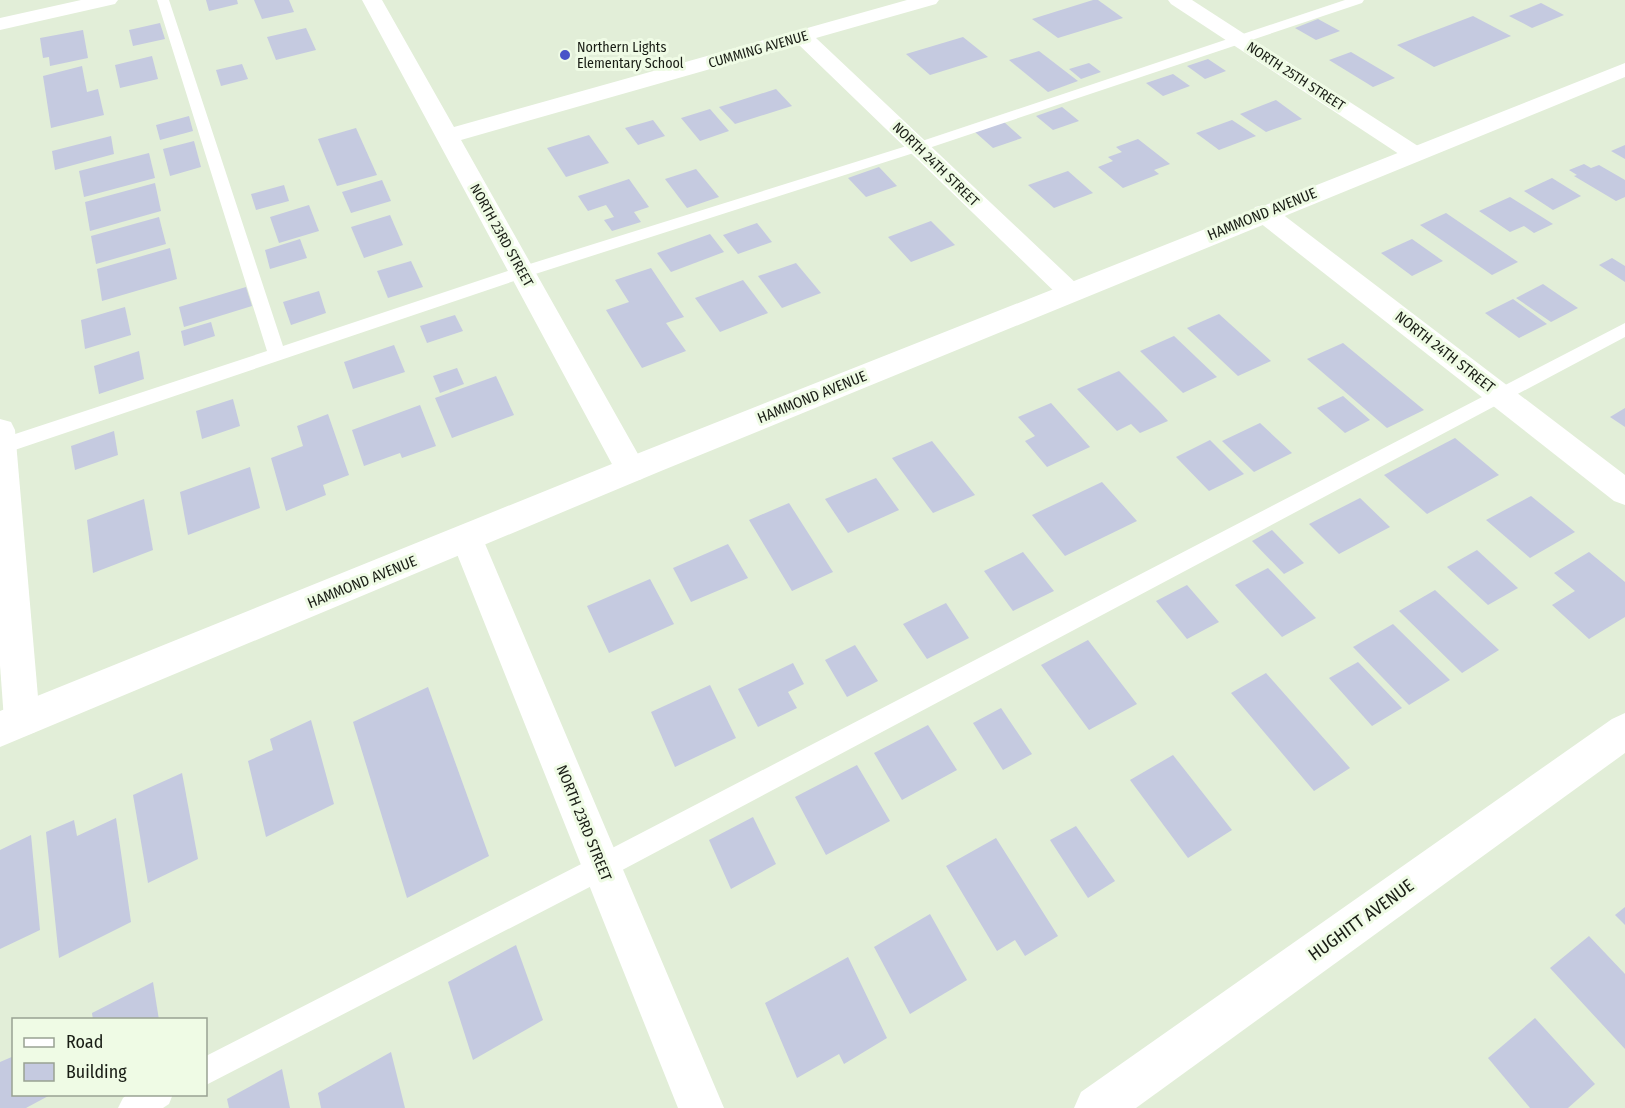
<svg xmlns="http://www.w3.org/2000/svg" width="1625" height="1108" viewBox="0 0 1625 1108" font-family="'Fira Sans Condensed',sans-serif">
  <rect width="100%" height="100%" fill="#e2eed8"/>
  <g fill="#c5cae0">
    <path d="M206,0H237L238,4L209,11Z"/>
    <path d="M254,0H289L294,12L262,19Z"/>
    <path d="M1093,0H1098L1123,18L1058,38L1032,19Z"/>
    <path d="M1541,3L1564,15L1532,28L1509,16Z"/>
    <path d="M1473,16L1511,36L1434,67L1397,45Z"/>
    <path d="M1318,19L1340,31L1316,40L1295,28Z"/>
    <path d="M160,23L165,39L133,46L129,30Z"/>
    <path d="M306,28L316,50L276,60L267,37Z"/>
    <path d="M83,30L88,58L50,66L49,57L43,58L40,38Z"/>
    <path d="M963,37L988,57L930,75L906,54Z"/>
    <path d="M1039,51L1078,81L1048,92L1009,60Z"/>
    <path d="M1351,52L1395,78L1373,87L1329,60Z"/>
    <path d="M152,56L158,79L120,88L115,65Z"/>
    <path d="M1208,59L1226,71L1205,79L1187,66Z"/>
    <path d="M1089,63L1101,72L1081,79L1069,69Z"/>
    <path d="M242,64L248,79L221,86L216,70Z"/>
    <path d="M82,66L87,92L98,89L104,115L51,128L43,76Z"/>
    <path d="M1173,74L1190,86L1163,96L1146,83Z"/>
    <path d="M776,89L792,106L735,124L719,107Z"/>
    <path d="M1276,100L1302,119L1266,132L1240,114Z"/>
    <path d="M1062,107L1079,121L1053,130L1036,116Z"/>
    <path d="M710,109L729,131L700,141L681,118Z"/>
    <path d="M189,116L193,131L160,140L156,125Z"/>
    <path d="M653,120L665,136L638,145L625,128Z"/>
    <path d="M1232,120L1256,136L1219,150L1196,133Z"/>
    <path d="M1004,122L1022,138L993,148L975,132Z"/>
    <path d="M356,128L377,175L337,186L318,139Z"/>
    <path d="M589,135L609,163L566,177L547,148Z"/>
    <path d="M111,136L114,154L55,170L52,151Z"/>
    <path d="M1138,139L1170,164L1154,170L1159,174L1123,188L1098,167L1113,161L1108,157L1122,152L1116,147Z"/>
    <path d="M194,141L201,167L170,176L163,149Z"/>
    <path d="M1625,145V159L1611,151Z"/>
    <path d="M149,153L155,178L84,197L79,171Z"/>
    <path d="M1584,164L1591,168L1599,165L1625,180V197L1616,201L1574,176L1577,175L1569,170Z"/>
    <path d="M879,167L897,186L866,197L848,178Z"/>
    <path d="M696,169L719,197L687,208L665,179Z"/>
    <path d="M1068,171L1093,193L1054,208L1028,185Z"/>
    <path d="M1552,178L1581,196L1553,210L1524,191Z"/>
    <path d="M629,179L649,207L634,212L641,222L612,231L604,220L614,217L606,205L588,211L578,196Z"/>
    <path d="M382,180L391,201L351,213L342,192Z"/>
    <path d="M155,183L161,211L90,231L85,202Z"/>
    <path d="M284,185L289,201L256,210L251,194Z"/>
    <path d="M1510,197L1542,217L1553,224L1534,233L1524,226L1510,232L1479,211Z"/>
    <path d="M309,205L319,231L279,243L270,217Z"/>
    <path d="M1446,213L1518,262L1492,275L1420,225Z"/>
    <path d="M390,215L403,245L364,258L351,227Z"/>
    <path d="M159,217L166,244L96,264L91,236Z"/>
    <path d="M931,221L955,245L911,262L888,237Z"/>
    <path d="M757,223L772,242L738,254L723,235Z"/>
    <path d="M710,234L724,252L671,272L657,253Z"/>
    <path d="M300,239L307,258L270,269L265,250Z"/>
    <path d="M1412,239L1443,261L1412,276L1381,253Z"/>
    <path d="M170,248L177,279L102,301L97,269Z"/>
    <path d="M1612,258L1625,266V282L1599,265Z"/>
    <path d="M411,261L423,287L388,298L377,271Z"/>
    <path d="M796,263L821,293L782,308L758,276Z"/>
    <path d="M651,268L684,317L666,323L686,351L642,368L606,310L629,302L615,280Z"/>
    <path d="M743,280L768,313L720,332L695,298Z"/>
    <path d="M1543,284L1578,308L1551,322L1516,298Z"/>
    <path d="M246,287L252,306L184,327L179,307Z"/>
    <path d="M319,291L326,313L291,325L283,302Z"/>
    <path d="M1513,299L1547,324L1519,338L1485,313Z"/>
    <path d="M125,307L131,335L85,349L81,320Z"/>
    <path d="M1219,314L1271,361L1238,376L1187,328Z"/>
    <path d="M455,315L463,331L427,343L420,326Z"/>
    <path d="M211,322L215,336L184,346L181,331Z"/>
    <path d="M1174,336L1217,377L1183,393L1140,351Z"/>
    <path d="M1343,343L1424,410L1387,428L1307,359Z"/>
    <path d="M394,345L405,372L353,389L344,362Z"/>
    <path d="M139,351L144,379L99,394L94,366Z"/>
    <path d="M457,368L464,384L440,393L433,376Z"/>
    <path d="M1119,371L1159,411L1168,421L1140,433L1131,424L1117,431L1077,389Z"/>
    <path d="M496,376L514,415L452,438L435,398Z"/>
    <path d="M1343,396L1370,420L1345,433L1317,408Z"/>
    <path d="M233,399L240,426L202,439L196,411Z"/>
    <path d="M1051,403L1090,447L1047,467L1025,441L1035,436L1018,417Z"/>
    <path d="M420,405L436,446L402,458L400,453L364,466L352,430Z"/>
    <path d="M1625,408V427L1610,417Z"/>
    <path d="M328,414L349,475L323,485L326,495L286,511L271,458L303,446L297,426Z"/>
    <path d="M1260,423L1292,453L1254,472L1222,441Z"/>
    <path d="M114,431L118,455L75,470L71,446Z"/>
    <path d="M1455,438L1499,475L1427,514L1384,475Z"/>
    <path d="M1210,440L1244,474L1209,491L1176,457Z"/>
    <path d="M932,441L975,495L933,513L892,458Z"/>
    <path d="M250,467L260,508L188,535L180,492Z"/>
    <path d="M876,478L899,510L848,533L825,499Z"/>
    <path d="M1102,482L1137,521L1065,556L1032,515Z"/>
    <path d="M1531,496L1575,532L1530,558L1486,520Z"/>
    <path d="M1360,498L1390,527L1339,554L1309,524Z"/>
    <path d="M144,499L153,550L93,573L87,520Z"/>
    <path d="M789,503L833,572L792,591L749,520Z"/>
    <path d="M1272,530L1304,563L1284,574L1252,541Z"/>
    <path d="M728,544L748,578L691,602L673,568Z"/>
    <path d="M1477,550L1518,588L1488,605L1447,567Z"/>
    <path d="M1023,552L1054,591L1013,611L984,571Z"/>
    <path d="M1589,552L1625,582V617L1589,639L1552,605L1575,591L1554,573Z"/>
    <path d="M1268,568L1316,618L1282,637L1235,585Z"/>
    <path d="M650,579L674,624L609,653L587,606Z"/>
    <path d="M1187,585L1219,622L1187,639L1156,601Z"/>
    <path d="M1435,590L1499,650L1462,673L1399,611Z"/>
    <path d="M946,603L969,638L927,659L903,624Z"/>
    <path d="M1393,624L1450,680L1409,705L1353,647Z"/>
    <path d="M1088,640L1137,704L1089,730L1041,665Z"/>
    <path d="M855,645L878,681L847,697L825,660Z"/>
    <path d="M1358,662L1402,708L1372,726L1329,678Z"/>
    <path d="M793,663L804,684L788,692L797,708L758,727L738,689Z"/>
    <path d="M1266,673L1350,768L1314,791L1231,693Z"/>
    <path d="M710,685L736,738L675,767L651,712Z"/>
    <path d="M428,687L489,856L407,898L353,722Z"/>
    <path d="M1001,708L1032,754L1003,770L973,723Z"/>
    <path d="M311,720L334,804L266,837L248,761L273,750L270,739Z"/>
    <path d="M928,725L957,770L902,800L874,753Z"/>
    <path d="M1173,755L1232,830L1188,858L1130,780Z"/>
    <path d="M857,765L890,821L826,855L795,797Z"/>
    <path d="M182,773L198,859L148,883L133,795Z"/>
    <path d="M753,817L776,864L731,889L709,840Z"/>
    <path d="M116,818L131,922L59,958L46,832L74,820L77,836Z"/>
    <path d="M1076,826L1115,881L1088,898L1050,840Z"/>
    <path d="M31,835L40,930L0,949V850Z"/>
    <path d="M996,838L1058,936L1025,956L1015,940L997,951L946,866Z"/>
    <path d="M1625,907V925L1615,915Z"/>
    <path d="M930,914L967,980L910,1014L874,947Z"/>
    <path d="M1589,936L1625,974V1049L1550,968Z"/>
    <path d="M516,945L543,1020L473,1060L448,982Z"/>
    <path d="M848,957L887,1038L844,1064L839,1054L797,1078L765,1003Z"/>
    <path d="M153,982L159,1020H93L92,1013Z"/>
    <path d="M1535,1018L1595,1084L1568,1108H1530L1488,1058Z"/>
    <path d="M391,1052L405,1108H321L318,1093Z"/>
    <path d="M14,1056V1094H52L26,1108H0V1062Z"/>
    <path d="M282,1069L290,1108H229L227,1099Z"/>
  </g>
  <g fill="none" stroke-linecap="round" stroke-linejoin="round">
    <g fill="#fff" fill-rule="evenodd">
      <path d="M157,0H169L283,346L517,268L913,144L1345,0H1364L1362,3L923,150L529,276L0,455V439L267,351Z"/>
      <path d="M1625,323V337L611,876L206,1085V1056L593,858Z"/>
      <path d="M128,1094H173L169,1104L163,1108H118L123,1098Z"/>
    </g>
    <g fill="#fff" fill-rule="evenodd">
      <path d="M81,0H118L115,4L0,30V18Z"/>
      <path d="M362,0H382L454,127L907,0H939L936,4L816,38L1079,286L1083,292L1079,298L1070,301L1061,298L798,44L461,140L647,470L642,479L631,482L620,479Z"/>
      <path d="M1168,0H1192L1421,148L1425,153L1421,158L1413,160L1405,158L1171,4Z"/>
      <path d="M1264,205L1273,207L1625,475V505L1614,501L1255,219L1252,213L1255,207Z"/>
      <path d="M0,419L11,422L15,430L40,720L35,732L22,737L9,732L4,720L0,665Z"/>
      <path d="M467,525L479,529L483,539L724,1108H678L451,539L455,529Z"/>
      <path d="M1625,713V753L1136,1108H1074L1081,1092L1612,719Z"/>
    </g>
    <path fill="#fff" fill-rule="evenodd" d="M1625,63V77L661,471L0,747V711L639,453Z"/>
  </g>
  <circle fill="#4953c8" stroke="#effbe5" stroke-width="2" cx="565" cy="55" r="6"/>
  <g text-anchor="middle" stroke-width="6" stroke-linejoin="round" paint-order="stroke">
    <g font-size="14" fill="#191d15" stroke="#effbe5" text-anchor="start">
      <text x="577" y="52">Northern Lights<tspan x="577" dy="16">Elementary School</tspan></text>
    </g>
    <g font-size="14" fill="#191d15" stroke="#effbe5">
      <text transform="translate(758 49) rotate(-16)" y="5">CUMMING AVENUE</text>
      <text transform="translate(1296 76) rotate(33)" y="5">NORTH 25TH STREET</text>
      <text transform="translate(936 164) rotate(44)" y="5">NORTH 24TH STREET</text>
      <text transform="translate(502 235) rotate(61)" y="5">NORTH 23RD STREET</text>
    </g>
    <g font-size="15" fill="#191d15" stroke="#effbe5">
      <text transform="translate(1262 214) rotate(-22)" y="5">HAMMOND AVENUE</text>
      <text transform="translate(1445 352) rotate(38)" y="5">NORTH 24TH STREET</text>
      <text transform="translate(812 397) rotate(-22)" y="5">HAMMOND AVENUE</text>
      <text transform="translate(362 582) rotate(-22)" y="5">HAMMOND AVENUE</text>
      <text transform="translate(584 823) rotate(68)" y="5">NORTH 23RD STREET</text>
    </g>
    <g font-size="18" fill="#191d15" stroke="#effbe5">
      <text transform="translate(1361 920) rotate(-36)" y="6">HUGHITT AVENUE</text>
    </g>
  </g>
  <rect x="12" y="1018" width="195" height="78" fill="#effbe5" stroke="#99a292" stroke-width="1.5"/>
  <rect x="24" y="1038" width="30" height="9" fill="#ffffff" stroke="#99a292" stroke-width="1.5"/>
  <text x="66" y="1048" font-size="18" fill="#191d15">Road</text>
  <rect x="24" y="1063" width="30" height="18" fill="#c5cae0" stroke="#99a292" stroke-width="1.5"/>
  <text x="66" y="1078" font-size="18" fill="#191d15">Building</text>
</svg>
